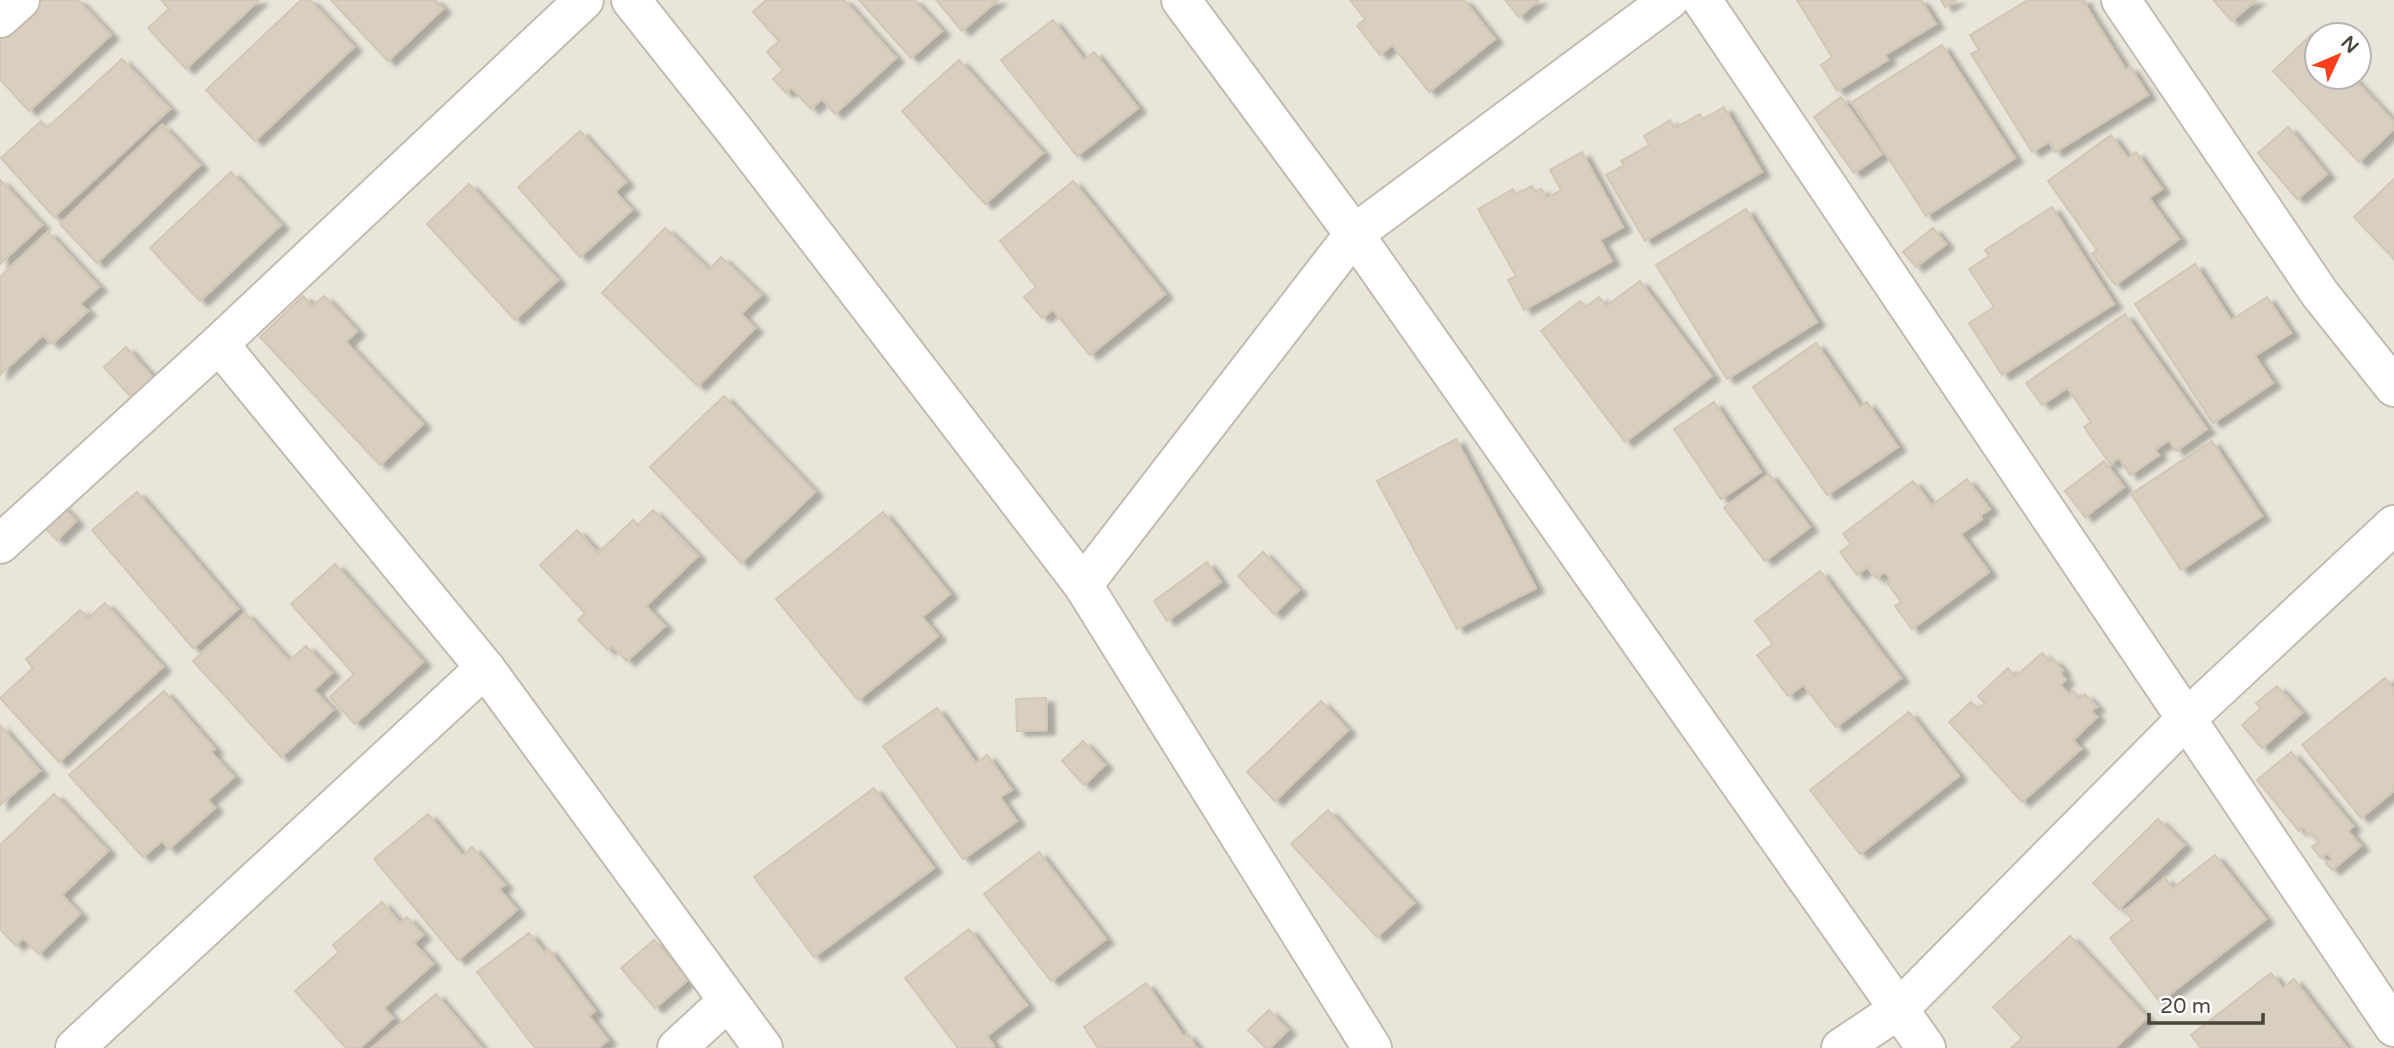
<svg xmlns="http://www.w3.org/2000/svg" width="2394" height="1048" viewBox="0 0 2394 1048" font-family="'Varela Round',sans-serif">
  <defs>
    <filter id="shadow"><feDropShadow dx="8" dy="4.5" stdDeviation="2" flood-color="#0004"/></filter>
  </defs>
  <rect width="100%" height="100%" fill="#f6f3ec"/>
  <path fill="#eae5da" fill-rule="evenodd" d="M0,0H2394V1048H0ZM2317,35H2359V77H2317Z"/>
  <g fill="#d8cfc1" stroke="#d3c7b4" stroke-width="2" filter="url(#shadow)">
    <path d="M37,0H78L111,35L29,111L0,79V35Z"/>
    <path d="M161,0H259L186,69L148,28L169,9Z"/>
    <path d="M301,0H310L354,47L255,141L206,90Z"/>
    <path d="M331,0H435L443,9L388,61Z"/>
    <path d="M766,0H844L896,58L835,114L822,99L811,109L792,88L786,93L773,79L783,70L767,52L779,41L753,12Z"/>
    <path d="M859,0H914L942,31L911,58Z"/>
    <path d="M936,0H998L962,31Z"/>
    <path d="M1350,0H1464L1495,39L1429,92L1392,45L1380,55L1357,26L1365,19Z"/>
    <path d="M1505,0H1539L1519,17Z"/>
    <path d="M1797,0H1921L1936,24L1885,55L1888,60L1837,91L1821,65L1832,57Z"/>
    <path d="M1941,0H1956L1945,7Z"/>
    <path d="M2028,0H2086L2083,1L2126,70L2130,67L2148,95L2055,152L2049,142L2032,152L1971,54L1979,50L1970,35Z"/>
    <path d="M2213,0H2256L2232,21Z"/>
    <path d="M1053,20L1084,60L1094,52L1138,108L1077,156L1001,60Z"/>
    <path d="M2312,34L2317,40V77H2352L2394,122V129L2359,162L2273,71Z"/>
    <path d="M1942,45L2015,158L1926,216L1852,102Z"/>
    <path d="M122,59L170,109L54,217L1,158L41,121L47,128Z"/>
    <path d="M959,60L1043,153L985,204L902,111Z"/>
    <path d="M1841,97L1882,154L1854,173L1814,117Z"/>
    <path d="M1724,107L1762,172L1645,241L1606,175L1624,165L1621,161L1649,145L1644,136L1670,120L1675,128L1700,114L1703,119Z"/>
    <path d="M162,125L200,165L97,263L60,224Z"/>
    <path d="M2288,127L2327,174L2297,199L2258,153Z"/>
    <path d="M580,131L626,182L615,192L632,210L580,257L518,187Z"/>
    <path d="M2111,135L2128,158L2136,152L2162,189L2149,198L2179,239L2115,285L2092,254L2097,250L2048,181Z"/>
    <path d="M1582,152L1623,227L1600,240L1612,261L1524,310L1508,280L1516,276L1478,209L1513,189L1516,194L1532,186L1535,192L1541,189L1547,198L1561,190L1550,170Z"/>
    <path d="M231,172L281,225L200,301L150,248Z"/>
    <path d="M2394,179V259L2354,217Z"/>
    <path d="M0,180L42,225L0,264Z"/>
    <path d="M1073,181L1165,294L1090,355L1053,310L1042,318L1024,297L1036,287L1000,241Z"/>
    <path d="M469,184L558,280L515,320L427,224Z"/>
    <path d="M2052,207L2114,304L2002,375L1969,323L1994,307L1969,269L1989,256L1985,250Z"/>
    <path d="M1746,209L1817,322L1727,379L1656,265Z"/>
    <path d="M665,228L709,270L721,257L761,295L741,314L755,328L698,386L602,293Z"/>
    <path d="M1933,228L1946,244L1916,267L1903,252Z"/>
    <path d="M48,232L99,287L80,304L88,311L52,344L43,335L0,375V277Z"/>
    <path d="M2195,264L2231,320L2267,297L2291,333L2255,356L2273,383L2213,423L2135,304Z"/>
    <path d="M1640,281L1712,376L1625,442L1541,331L1580,301L1586,307L1599,297L1606,306Z"/>
    <path d="M303,296L312,306L324,296L357,331L346,342L423,424L380,465L260,337Z"/>
    <path d="M2125,314L2207,429L2176,451L2169,440L2155,450L2159,455L2130,475L2119,458L2110,464L2084,427L2091,422L2067,388L2042,405L2026,383Z"/>
    <path d="M1816,343L1860,407L1867,402L1898,447L1827,495L1753,387Z"/>
    <path d="M126,347L154,379L132,398L104,367Z"/>
    <path d="M724,396L815,492L741,563L650,467Z"/>
    <path d="M1714,402L1761,472L1721,499L1674,429Z"/>
    <path d="M1456,439L1536,588L1457,629L1377,481Z"/>
    <path d="M2212,441L2262,516L2181,570L2131,494Z"/>
    <path d="M2104,461L2124,487L2085,517L2065,491Z"/>
    <path d="M1769,474L1810,527L1765,561L1724,508Z"/>
    <path d="M1967,479L1990,509L1980,516L1982,519L1961,534L1989,572L1912,629L1895,606L1901,602L1887,583L1891,580L1885,572L1876,578L1867,567L1857,575L1840,552L1851,544L1843,534L1913,481L1932,505Z"/>
    <path d="M137,492L238,609L193,648L92,530Z"/>
    <path d="M60,504L76,521L57,540L40,523Z"/>
    <path d="M653,510L698,556L646,606L665,626L627,661L612,646L608,650L578,620L585,613L540,565L577,530L598,553L633,520L638,525Z"/>
    <path d="M883,512L950,594L922,617L938,636L858,700L776,599Z"/>
    <path d="M1263,552L1299,590L1274,614L1238,576Z"/>
    <path d="M1207,562L1221,582L1167,621L1154,601Z"/>
    <path d="M335,564L423,662L355,724L330,697L354,674L291,604Z"/>
    <path d="M1820,571L1901,678L1836,727L1803,685L1788,696L1757,655L1773,644L1755,621Z"/>
    <path d="M105,603L163,667L59,762L0,698L33,668L26,659L80,610L88,618Z"/>
    <path d="M245,613L289,661L306,646L332,673L314,690L333,710L281,757L193,661Z"/>
    <path d="M2042,653L2050,662L2053,659L2063,671L2060,673L2066,680L2060,685L2069,694L2073,691L2080,698L2085,694L2097,707L2091,711L2097,717L2073,740L2081,749L2022,802L1949,722L1971,702L1978,709L1985,703L1978,696L2008,668L2015,677Z"/>
    <path d="M2385,678L2394,689V791L2361,818L2302,745Z"/>
    <path d="M2277,686L2302,713L2262,748L2242,725L2261,708L2256,703Z"/>
    <path d="M164,691L215,749L211,752L234,777L208,800L215,808L169,849L162,841L143,857L69,775Z"/>
    <path d="M1046,698L1047,730L1017,731L1016,699Z"/>
    <path d="M1321,701L1348,730L1275,801L1247,772Z"/>
    <path d="M937,708L976,763L987,755L1012,790L1000,797L1017,821L963,859L883,746Z"/>
    <path d="M1909,712L1959,776L1860,854L1810,790Z"/>
    <path d="M0,725L40,771L0,805Z"/>
    <path d="M1083,741L1105,765L1084,785L1062,761Z"/>
    <path d="M2291,752L2353,826L2348,831L2361,846L2332,870L2326,863L2332,859L2327,853L2321,858L2312,847L2319,841L2312,832L2309,835L2303,827L2299,831L2257,780Z"/>
    <path d="M874,788L934,868L814,957L754,877Z"/>
    <path d="M54,794L108,851L62,895L80,914L39,954L23,938L16,946L0,929V845Z"/>
    <path d="M1328,810L1414,903L1377,937L1291,844Z"/>
    <path d="M428,814L463,856L472,847L505,885L499,889L517,910L458,960L374,859Z"/>
    <path d="M2158,819L2184,845L2119,909L2093,883Z"/>
    <path d="M1039,852L1106,939L1051,981L984,894Z"/>
    <path d="M2215,855L2266,919L2160,1002L2110,938L2132,920L2125,910L2165,878L2173,888Z"/>
    <path d="M382,902L400,923L407,917L423,935L414,943L433,964L384,1008L393,1018L360,1048H346L295,991L339,952L333,945Z"/>
    <path d="M969,929L1027,1005L987,1036L994,1046L992,1048H958L905,978Z"/>
    <path d="M529,933L544,952L548,949L595,1011L589,1016L608,1040L598,1048H535L477,972Z"/>
    <path d="M2070,936L2147,1018L2115,1048H2011L2022,1038L1993,1007Z"/>
    <path d="M654,940L689,979L655,1008L621,968Z"/>
    <path d="M2271,973L2283,988L2294,979L2347,1048H2201L2191,1035Z"/>
    <path d="M1146,983L1184,1037L1187,1034L1197,1048H1098L1084,1027Z"/>
    <path d="M436,994L482,1048H372Z"/>
    <path d="M1269,1010L1288,1030L1270,1048H1266L1248,1030Z"/>
  </g>
  <g fill="none" stroke-linecap="round" stroke-linejoin="round">
    <defs>
      <g id="minor">
        <path d="M631,0L735,131L1083,585L1372,1048"/>
        <path d="M1181,0L1354,234L1926,1048"/>
        <path d="M1702,0L2394,1027"/>
        <path d="M2121,0L2320,294L2394,387"/>
        <path d="M0,18L20,0"/>
        <path d="M219,344L485,668L763,1048"/>
        <path d="M0,544L219,344L584,0"/>
        <path d="M1083,585L1354,234L1669,0"/>
        <path d="M75,1048L485,668"/>
        <path d="M677,1048L727,1002"/>
        <path d="M1841,1048L1898,1010L2185,720L2394,525"/>
      </g>
    </defs>
    <use href="#minor" stroke="#c2bbae" stroke-width="42"/>
    <use href="#minor" stroke="#fff" stroke-width="38"/>
  </g>
  <g transform="translate(2338 56) rotate(46)"><circle r="33" fill="#ffffff" stroke="#b7b4b0" stroke-width="2"/>
  <path d="M0-5L12 26L0 18L-12 26Z" fill="#fc3f1d"/>
  <text y="-10" font-size="19" font-weight="bold" text-anchor="middle" fill="#4b4439">N</text>
  </g>
  <path d="M2149 1013v10h114v-10" fill="none" stroke="#4b4439" stroke-width="3.5"/>
  <text x="2160" y="1013" font-size="21" fill="#4b4439" stroke="#ffffff" stroke-width="5" paint-order="stroke">20 m</text>
</svg>
